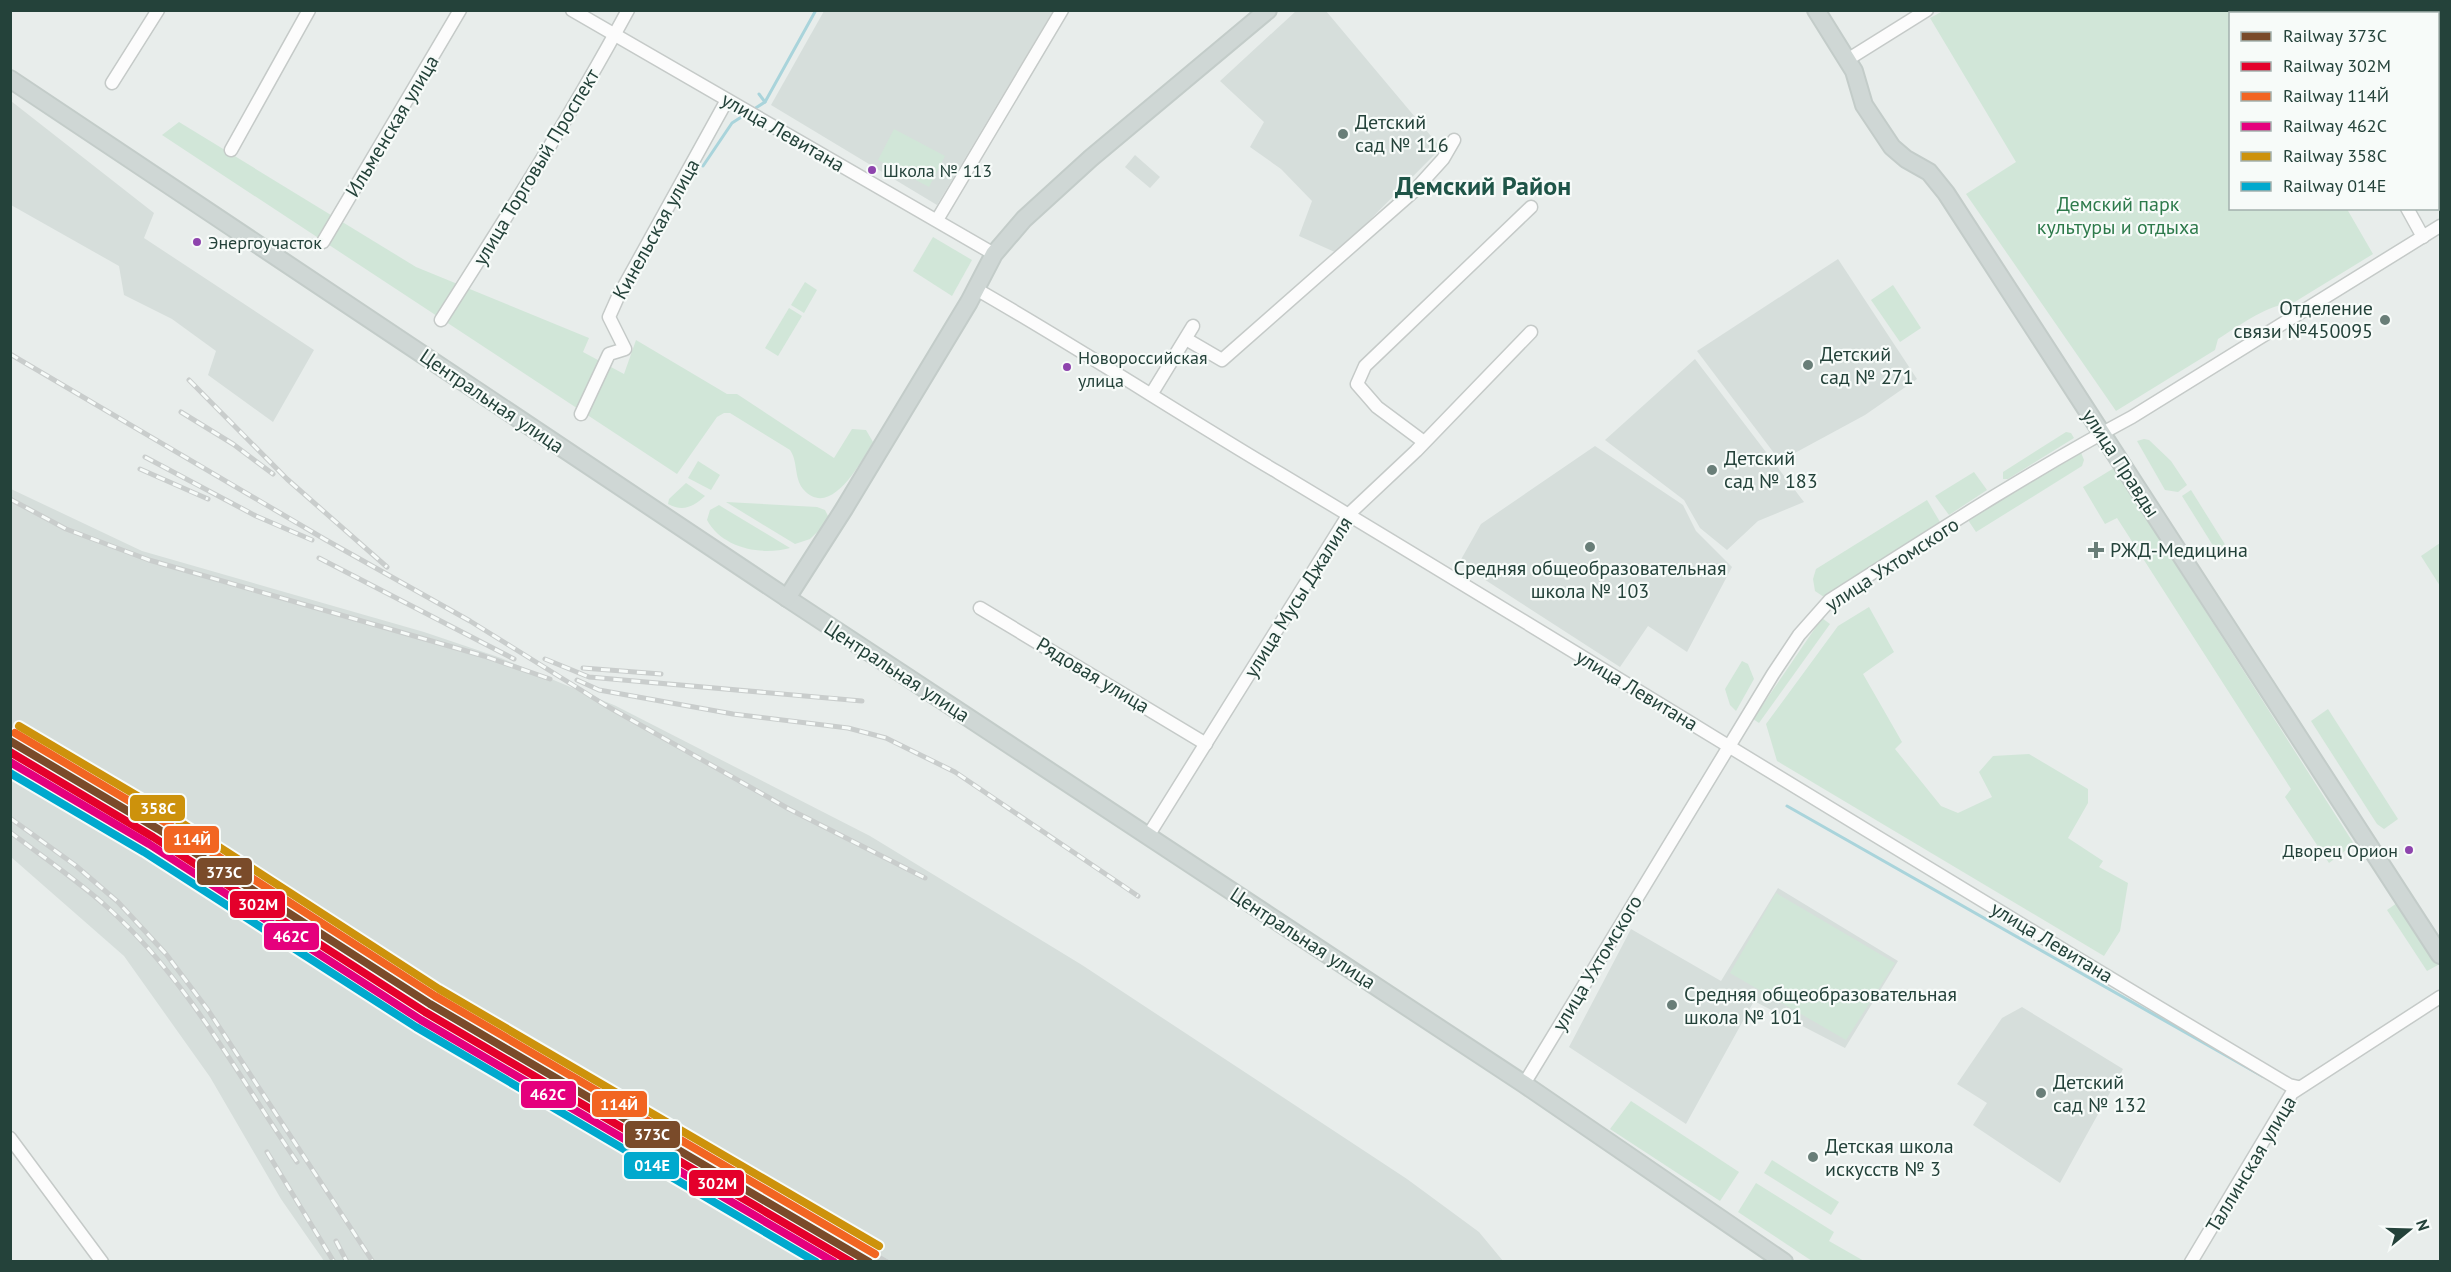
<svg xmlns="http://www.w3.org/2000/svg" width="2451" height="1272" viewBox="0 0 2451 1272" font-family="'PT Sans',sans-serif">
  <rect width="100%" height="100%" fill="#e8edeb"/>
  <g fill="#d6dedb">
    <path d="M824,11H1053L937,205L771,105Z"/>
    <path d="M1296,11H1326L1441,148L1337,253L1299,236L1312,201L1281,169L1250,147L1264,122L1220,81Z"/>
    <path d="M11,101L154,213L144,238L314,350L273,422L208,375L216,351L172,319L124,295L119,266L11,205Z"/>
    <path d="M1135,155L1160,177L1150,188L1125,167Z"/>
    <path d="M1838,259L1917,379L1865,415L1780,461L1697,351Z"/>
    <path d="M1695,359L1804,502L1758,521L1727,550L1700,528L1684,500L1605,440Z"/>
    <path d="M1595,446L1683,505L1696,531L1732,567L1687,652L1648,626L1620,667L1459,563L1481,524Z"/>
    <path d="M11,489L142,551L424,632L501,658L616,706L870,836L1082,965L1407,1179L1479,1232L1503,1261H324L281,1199L210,1077L124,956L11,857Z"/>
    <path d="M1778,888L1898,961L1845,1048L1754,1001L1686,1124L1569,1047L1631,929L1721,981Z"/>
    <path d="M2022,1007L2123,1069L2060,1183L1973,1125L1987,1103L1957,1084L2002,1018Z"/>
  </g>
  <g fill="#d1e6d8">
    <path d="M1943,11H2231L2230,208L2347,209L2373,254L2293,303C2266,305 2241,325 2218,339L2215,350L2116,411L1966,194L2016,162L1930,18Z"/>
    <path d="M179,122L416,267L589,338L583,352L624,374L636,340L727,394H737L834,458L852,429L866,430L873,442C862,460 831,521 803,489C794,478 798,461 790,450L730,413H724L717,417L677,474L162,135Z"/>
    <path d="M894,129L945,156L929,187L878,160Z"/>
    <path d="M933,237L972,260L952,296L913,271Z"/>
    <path d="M805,282L817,290L804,313L791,305Z"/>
    <path d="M1893,285L1921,328L1900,342L1871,300Z"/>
    <path d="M789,308L802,316L778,356L765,348Z"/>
    <path d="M2066,432L2071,433L2074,438L2008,479H2003V472Z"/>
    <path d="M2144,439L2149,440L2171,461L2187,485L2178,492L2165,490L2137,441Z"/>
    <path d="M2080,450L2084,460L2082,466L1976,532L1968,520Z"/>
    <path d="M698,461L720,475L711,490L688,478Z"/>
    <path d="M2114,468L2354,844L2329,863L2285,797L2291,789L2117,518L2105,524L2083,487Z"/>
    <path d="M1974,472L1987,490L1949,515L1935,496Z"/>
    <path d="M686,483L705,496C693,507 683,512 668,504L669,499Z"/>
    <path d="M2191,490L2231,554L2222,560L2182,496Z"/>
    <path d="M1927,500L1940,522L1824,597L1815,591L1813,579L1816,569Z"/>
    <path d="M726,502L817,507L825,510L830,520L810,539L795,544Z"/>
    <path d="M719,505L722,507L790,548C761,556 722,548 707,520L710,510Z"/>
    <path d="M2440,543V586L2421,556Z"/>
    <path d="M1869,607L1894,652L1863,674L1902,742L1895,749L1941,806L1958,813L1992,797L1979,772L1993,756L2029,754L2088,789V803L2068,838L2103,861L2099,867L2128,883L2120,931L2104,956L1777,761L1766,724L1838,626Z"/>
    <path d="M1822,618L1830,624L1759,723L1753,719Z"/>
    <path d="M1742,661L1748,664L1754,679L1736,711L1730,705L1725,689Z"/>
    <path d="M2328,709L2398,819L2384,829L2377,824L2311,721Z"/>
    <path d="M1776,893L1895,963L1846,1040L1730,973Z"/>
    <path d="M2397,903L2438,965L2427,971L2387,910Z"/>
    <path d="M1631,1101L1739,1172L1720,1201L1610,1129Z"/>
    <path d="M1772,1160L1839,1202L1831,1215L1764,1173Z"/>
    <path d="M1756,1183L1834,1232L1829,1241L1864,1261H1812L1738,1212Z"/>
  </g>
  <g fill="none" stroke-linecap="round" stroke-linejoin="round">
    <g stroke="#a9d4db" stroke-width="3">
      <path d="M759,94L765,102"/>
      <path d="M751,111L765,102L816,10"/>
      <path d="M703,166L732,123L746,114"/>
      <path d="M1787,806L2262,1076"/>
    </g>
    <defs>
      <g id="minor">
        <path d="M572,10L994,254"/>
        <path d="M2293,10L2295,14"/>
        <path d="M1847,60L1927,10"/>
        <path d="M112,83L158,10"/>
        <path d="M231,150L309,10"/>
        <path d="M2407,208L2423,237"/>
        <path d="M937,220L1062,10"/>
        <path d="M323,242L460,10"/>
        <path d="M976,289C1079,348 1178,413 1279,473C1617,676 1950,884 2289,1085L2298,1087"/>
        <path d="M441,320C506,218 570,117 628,10"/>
        <path d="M1186,339L1222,360L1414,191L1443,159L1454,140"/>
        <path d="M1152,393L1193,326"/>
        <path d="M581,414L609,354L625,349L609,317L617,299L727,100"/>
        <path d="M1424,442L1377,407L1357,384L1365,366L1531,207"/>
        <path d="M980,608L1206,744"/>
        <path d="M1148,836L1349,514L1416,451L1531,332"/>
        <path d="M1524,1084L1773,674L1799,635L1830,600C1929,537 2029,472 2132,417L2440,226"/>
        <path d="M10,1138L102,1262"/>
        <path d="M2191,1262L2292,1093L2440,997"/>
      </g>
      <g id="major">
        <path d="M1816,10L1854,71L1864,105L1892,147L1906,159L1929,172L1946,193L2440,955"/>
        <path d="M10,79L787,598L1524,1084L1784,1262"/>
        <path d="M787,598L844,509L969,302L994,254L1024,219L1091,158L1268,10"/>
      </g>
    </defs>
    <use href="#minor" stroke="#c5cac8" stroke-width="15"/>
    <use href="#major" stroke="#c3ccc9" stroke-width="20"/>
    <use href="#minor" stroke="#fcfcfc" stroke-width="12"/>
    <use href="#major" stroke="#cfd7d5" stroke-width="16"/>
    <defs>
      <g id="rail">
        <path d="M10,354L326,540L470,621L605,705L789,809L925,878"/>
        <path d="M189,380L287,479L387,567"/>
        <path d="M181,412L233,444L273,474"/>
        <path d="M145,457L256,516L312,540"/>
        <path d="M140,469L208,499"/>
        <path d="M10,499L66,529L149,560L484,656L550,679"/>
        <path d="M319,558L514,659"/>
        <path d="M545,659L589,677L862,701"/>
        <path d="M583,668L661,674"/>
        <path d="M577,680L599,690L733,714L848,728L886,738L955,772L1138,896"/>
        <path d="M10,818L75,865L118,902L166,954L208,1010L373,1262"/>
        <path d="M10,832C43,857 77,880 107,907C187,978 238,1076 297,1162"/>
        <path d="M559,1070L887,1262"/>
        <path d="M267,1152L334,1262"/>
        <path d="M336,1241L347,1262"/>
      </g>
    </defs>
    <use href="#rail" stroke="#c9cdcc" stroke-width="5"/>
    <use href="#rail" stroke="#f7fbf9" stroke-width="3" stroke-dasharray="9" stroke-linecap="butt"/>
    <defs>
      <path id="rail-1" d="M10,741L158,829L430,1004L869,1262"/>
      <path id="rail-2" d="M10,752L153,837L425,1012L851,1262"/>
      <path id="rail-3" d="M15,733L163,821L435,996L875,1254"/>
      <path id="rail-4" d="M10,762L149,844L421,1020L834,1262"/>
      <path id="rail-5" d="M19,726L168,814L439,989L879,1246"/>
      <path id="rail-6" d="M10,773L144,852L416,1027L816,1262"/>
    </defs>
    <use href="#rail-1" stroke="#f7fbf9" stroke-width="12"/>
    <use href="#rail-2" stroke="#f7fbf9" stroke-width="12"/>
    <use href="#rail-3" stroke="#f7fbf9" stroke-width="12"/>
    <use href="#rail-4" stroke="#f7fbf9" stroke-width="12"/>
    <use href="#rail-5" stroke="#f7fbf9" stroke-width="12"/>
    <use href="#rail-6" stroke="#f7fbf9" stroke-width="12"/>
    <use href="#rail-1" stroke="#7a4b2a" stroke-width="8"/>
    <use href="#rail-2" stroke="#e4002b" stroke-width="8"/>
    <use href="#rail-3" stroke="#f26522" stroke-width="8"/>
    <use href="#rail-4" stroke="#e5007d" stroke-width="8"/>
    <use href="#rail-5" stroke="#cd920c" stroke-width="8"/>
    <use href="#rail-6" stroke="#00a9ce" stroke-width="8"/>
  </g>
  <g fill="#697e78" stroke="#f7fbf9" stroke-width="2">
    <circle cx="1343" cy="134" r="6"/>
    <circle cx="2385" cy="320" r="6"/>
    <circle cx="1808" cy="365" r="6"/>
    <circle cx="1712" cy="470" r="6"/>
    <circle cx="1590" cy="547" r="6"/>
    <path d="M2093 541h6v6h6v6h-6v6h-6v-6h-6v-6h6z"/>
    <circle cx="1672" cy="1005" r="6"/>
    <circle cx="2041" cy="1093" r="6"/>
    <circle cx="1813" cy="1157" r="6"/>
  </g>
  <g fill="#8e44ad" stroke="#f7fbf9" stroke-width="2">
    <circle cx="872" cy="170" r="5"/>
    <circle cx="197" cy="242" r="5"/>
    <circle cx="1067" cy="367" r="5"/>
    <circle cx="2409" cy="850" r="5"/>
  </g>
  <g text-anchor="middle" stroke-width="4.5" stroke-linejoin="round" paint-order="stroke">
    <g font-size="18" fill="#24423a" stroke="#f7fbf9" text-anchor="start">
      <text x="883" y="177">Школа № 113</text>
      <text x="208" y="249">Энергоучасток</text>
      <text x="1078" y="364">Новороссийская<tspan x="1078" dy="23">улица</tspan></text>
      <text x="2398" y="857" text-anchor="end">Дворец Орион</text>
    </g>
    <g font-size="20" fill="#24423a" stroke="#f7fbf9" text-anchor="start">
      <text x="1355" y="129">Детский<tspan x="1355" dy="23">сад № 116</tspan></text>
      <text x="2373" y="315" text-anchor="end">Отделение<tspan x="2373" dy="23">связи №450095</tspan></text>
      <text x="1820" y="361">Детский<tspan x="1820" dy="23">сад № 271</tspan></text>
      <text x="1724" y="465">Детский<tspan x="1724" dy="23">сад № 183</tspan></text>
      <text x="2110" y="557">РЖД-Медицина</text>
      <text x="1590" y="575" text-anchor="middle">Средняя общеобразовательная<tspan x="1590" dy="23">школа № 103</tspan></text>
      <text x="1684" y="1001">Средняя общеобразовательная<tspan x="1684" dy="23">школа № 101</tspan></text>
      <text x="2053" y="1089">Детский<tspan x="2053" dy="23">сад № 132</tspan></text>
      <text x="1825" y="1153">Детская школа<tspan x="1825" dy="23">искусств № 3</tspan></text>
    </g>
    <g font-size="20" fill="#24423a" stroke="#f7fbf9">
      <text transform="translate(392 126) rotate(-59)" y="7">Ильменская улица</text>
      <text transform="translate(783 132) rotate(30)" y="7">улица Левитана</text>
      <text transform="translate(536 167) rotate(-59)" y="7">улица Торговый Проспект</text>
      <text transform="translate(656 229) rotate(-61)" y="7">Кинельская улица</text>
      <text transform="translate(492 401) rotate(34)" y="7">Центральная улица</text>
      <text transform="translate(2121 463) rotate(57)" y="7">улица Правды</text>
      <text transform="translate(1892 564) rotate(-33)" y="7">улица Ухтомского</text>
      <text transform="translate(1298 597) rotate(-58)" y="7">улица Мусы Джалиля</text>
      <text transform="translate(897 671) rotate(33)" y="7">Центральная улица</text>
      <text transform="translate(1093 675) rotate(31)" y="7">Рядовая улица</text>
      <text transform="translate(1637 690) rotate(31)" y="7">улица Левитана</text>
      <text transform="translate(1303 938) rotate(33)" y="7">Центральная улица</text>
      <text transform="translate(2052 942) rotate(31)" y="7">улица Левитана</text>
      <text transform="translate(1597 963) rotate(-59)" y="7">улица Ухтомского</text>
      <text transform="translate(2251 1164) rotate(-59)" y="7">Таллинская улица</text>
    </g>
    <g font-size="20" fill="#2d7a4b" stroke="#f7fbf9">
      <text x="2118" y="211">Демский парк<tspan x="2118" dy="23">культуры и отдыха</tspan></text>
    </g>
    <g font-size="26" font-weight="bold" fill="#1f5548" stroke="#f7fbf9">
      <text x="1483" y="195">Демский Район</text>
    </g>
  </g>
  <g stroke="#f7fbf9" stroke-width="2">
    <rect x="129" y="794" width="57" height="28" rx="6" fill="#cd920c"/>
    <rect x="163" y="825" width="57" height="29" rx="6" fill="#f26522"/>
    <rect x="196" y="857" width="57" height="29" rx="6" fill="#7a4b2a"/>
    <rect x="229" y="890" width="57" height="29" rx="6" fill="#e4002b"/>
    <rect x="263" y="922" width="57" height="29" rx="6" fill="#e5007d"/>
    <rect x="520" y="1080" width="57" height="29" rx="6" fill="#e5007d"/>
    <rect x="591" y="1090" width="57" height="28" rx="6" fill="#f26522"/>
    <rect x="624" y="1120" width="57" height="29" rx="6" fill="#7a4b2a"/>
    <rect x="623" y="1151" width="57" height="29" rx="6" fill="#00a9ce"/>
    <rect x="688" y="1169" width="57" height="28" rx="6" fill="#e4002b"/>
  </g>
  <g font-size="16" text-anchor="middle" font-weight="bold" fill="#fff">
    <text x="158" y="814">358С</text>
    <text x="192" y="845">114Й</text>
    <text x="224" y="878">373C</text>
    <text x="258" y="910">302М</text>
    <text x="291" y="942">462С</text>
    <text x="548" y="1100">462С</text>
    <text x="619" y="1110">114Й</text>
    <text x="652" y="1140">373C</text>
    <text x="652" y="1171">014Е</text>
    <text x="717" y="1189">302М</text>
  </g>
  <rect width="2451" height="1272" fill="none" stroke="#24423a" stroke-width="24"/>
  <rect x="2229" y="12" width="210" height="198" fill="#f7fbf9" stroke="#a3b1ad" stroke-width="1.5"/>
  <rect x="2241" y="32" width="30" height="9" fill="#7a4b2a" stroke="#a3b1ad" stroke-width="1.5"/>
  <text x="2283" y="42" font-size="18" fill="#24423a">Railway 373C</text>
  <rect x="2241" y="62" width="30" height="9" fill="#e4002b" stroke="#a3b1ad" stroke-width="1.5"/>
  <text x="2283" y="72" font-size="18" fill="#24423a">Railway 302М</text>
  <rect x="2241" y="92" width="30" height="9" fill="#f26522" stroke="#a3b1ad" stroke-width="1.5"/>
  <text x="2283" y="102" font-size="18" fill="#24423a">Railway 114Й</text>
  <rect x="2241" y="122" width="30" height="9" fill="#e5007d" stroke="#a3b1ad" stroke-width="1.5"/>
  <text x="2283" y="132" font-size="18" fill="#24423a">Railway 462С</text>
  <rect x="2241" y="152" width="30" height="9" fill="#cd920c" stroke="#a3b1ad" stroke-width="1.5"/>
  <text x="2283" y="162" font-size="18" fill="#24423a">Railway 358С</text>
  <rect x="2241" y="182" width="30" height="9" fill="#00a9ce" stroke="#a3b1ad" stroke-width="1.5"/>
  <text x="2283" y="192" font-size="18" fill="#24423a">Railway 014Е</text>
  <g transform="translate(2409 1230) rotate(71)" stroke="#f7fbf9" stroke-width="4.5" paint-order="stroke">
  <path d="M0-4.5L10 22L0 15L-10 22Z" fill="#24423a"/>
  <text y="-9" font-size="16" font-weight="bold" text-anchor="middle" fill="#24423a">N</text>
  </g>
</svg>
